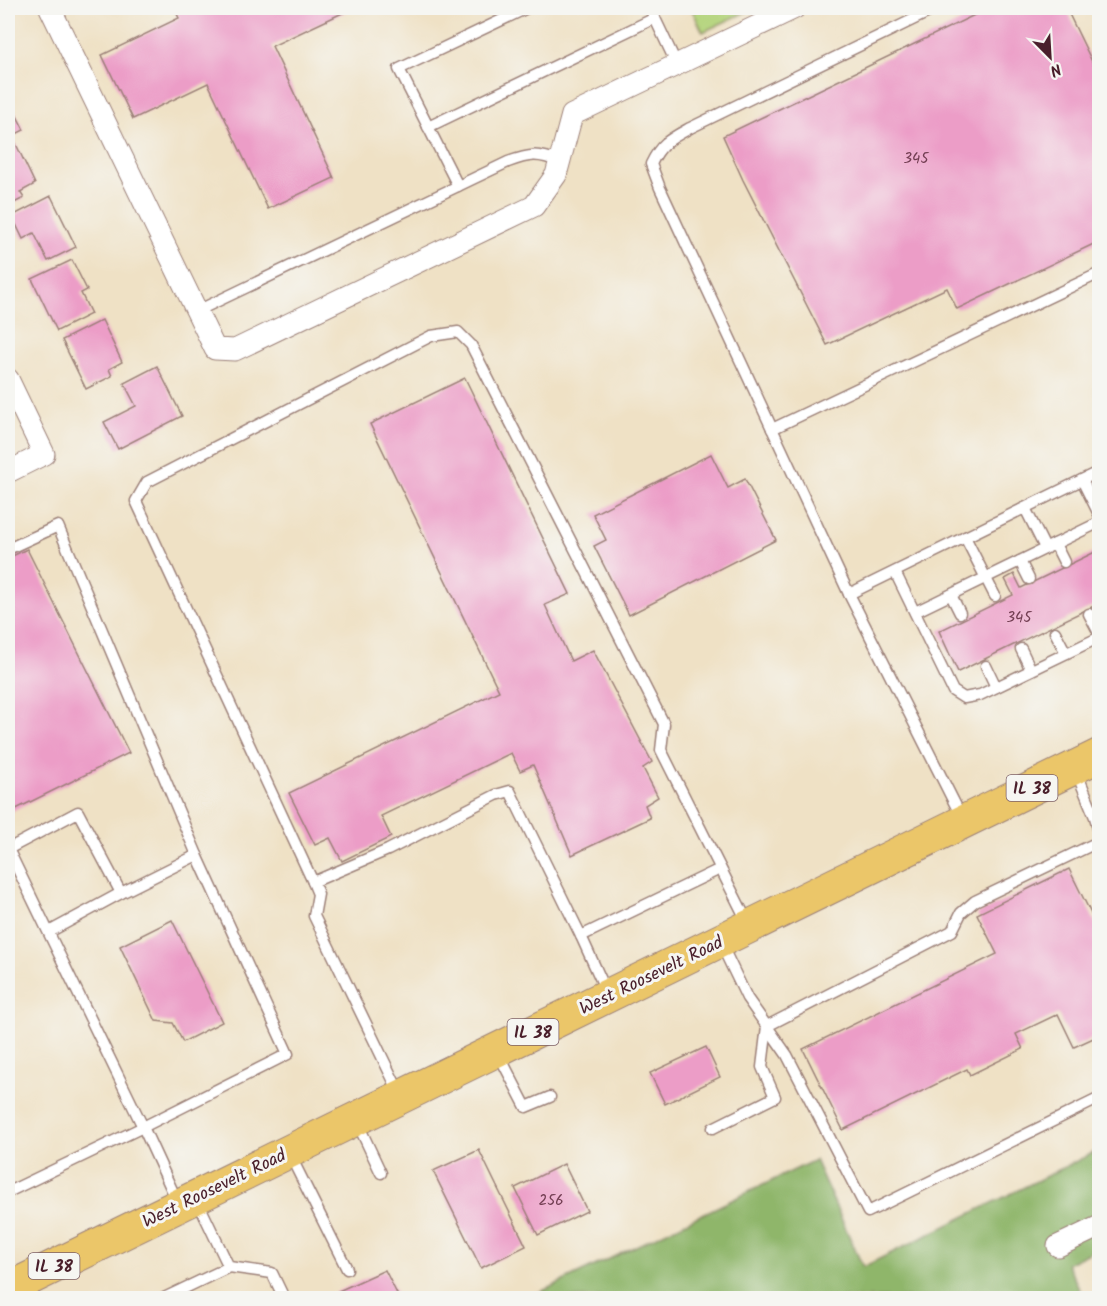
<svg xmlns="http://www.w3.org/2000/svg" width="1107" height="1306" viewBox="0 0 1107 1306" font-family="Kalam,sans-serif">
  <rect width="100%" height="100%" fill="#f6f6f2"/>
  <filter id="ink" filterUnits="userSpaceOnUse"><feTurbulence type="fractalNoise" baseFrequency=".0167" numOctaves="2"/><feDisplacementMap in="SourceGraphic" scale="12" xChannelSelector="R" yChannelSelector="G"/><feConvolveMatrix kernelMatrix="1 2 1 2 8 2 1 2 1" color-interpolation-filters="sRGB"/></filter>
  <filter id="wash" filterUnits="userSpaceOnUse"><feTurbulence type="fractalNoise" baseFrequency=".008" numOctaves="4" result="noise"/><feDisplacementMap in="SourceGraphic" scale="24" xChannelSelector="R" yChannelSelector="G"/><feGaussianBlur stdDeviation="1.35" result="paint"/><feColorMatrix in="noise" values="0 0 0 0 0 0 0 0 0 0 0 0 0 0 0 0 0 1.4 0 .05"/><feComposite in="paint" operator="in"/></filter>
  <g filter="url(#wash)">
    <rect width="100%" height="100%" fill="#efe1c5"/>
    <path fill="#b4d47b" stroke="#7f7a53" stroke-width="1.5" d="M691,8H754L703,32Z"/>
    <path fill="#8fb66b" stroke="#6c6a4b" stroke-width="1.5" d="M1099,1150V1248L1067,1264L1084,1298H531L530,1297L815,1160L863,1267Z"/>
    <g id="blocks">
      <g fill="#ec9dc7">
        <path d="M174,8H353L272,46L334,178L268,209L208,83L133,119L102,55L179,18Z"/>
        <path d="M989,8H1066L1100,78V241L957,309L947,288L827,345L743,180L723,136Z"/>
        <path d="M8,98L24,130L8,138Z"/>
        <path d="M15,142L35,184L20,192L24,198L8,206V146Z"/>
        <path d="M51,196L76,247L48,261L34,233L23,239L12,216Z"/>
        <path d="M72,260L87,290L81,293L91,314L57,331L32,279Z"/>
        <path d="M102,320L122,362L109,369L112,376L86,389L62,340Z"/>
        <path d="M157,366L182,416L118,449L104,422L136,406L124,383Z"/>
        <path d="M465,378L570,594L545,605L571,661L593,650L652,762L643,768L658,797L645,805L650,818L572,855L533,765L520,771L511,753L381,816L391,837L342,861L330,838L315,845L289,793L499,691L370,424Z"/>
        <path d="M711,454L728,488L745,479L776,540L629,615L594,546L606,540L593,514Z"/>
        <path d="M27,549L129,753L8,813V558Z"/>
        <path d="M1095,552L1100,560V603L958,672L939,631L1013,595L1005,579L1014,574L1021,588Z"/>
        <path d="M1069,869L1100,932V1035L1074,1047L1058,1014L1016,1034L1023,1049L970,1075L967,1069L843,1130L803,1049L997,954L977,914Z"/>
        <path d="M172,920L222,1022L183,1042L173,1023L156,1021L120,946Z"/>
        <path d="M706,1047L720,1077L665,1104L650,1073Z"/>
        <path d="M479,1150L526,1246L481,1268L433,1171Z"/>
        <path d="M564,1164L587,1211L538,1235L515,1188Z"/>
        <path d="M385,1270L399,1298H323Z"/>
      </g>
    </g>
  </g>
  <g filter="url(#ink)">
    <use href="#blocks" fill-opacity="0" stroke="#9c8078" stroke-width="1.5"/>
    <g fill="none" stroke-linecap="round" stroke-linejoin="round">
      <defs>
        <g id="lane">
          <path d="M650,8L677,65"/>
          <path d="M937,8L690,128C670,139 661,143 651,164L660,188L849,594L962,818"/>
          <path d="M428,127L655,18"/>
          <path d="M458,186L399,69L527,8"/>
          <path d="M197,311L508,162C530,154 538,153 560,162"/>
          <path d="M772,429L1100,273"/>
          <path d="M1082,480L1100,516"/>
          <path d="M1025,508L1045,548"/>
          <path d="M965,537L995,596"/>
          <path d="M1055,544L1064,562"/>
          <path d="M8,549L58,526L197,855L121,893L49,932"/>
          <path d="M1020,561L1029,579"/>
          <path d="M895,572L953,691L964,698L980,695L1100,637"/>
          <path d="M849,594L1100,471"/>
          <path d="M951,595L960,613"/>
          <path d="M915,612L1100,522"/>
          <path d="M1089,614L1100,635"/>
          <path d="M1055,632L1066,653"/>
          <path d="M1021,649L1031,670"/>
          <path d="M986,666L996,687"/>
          <path d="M1076,771L1095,817L1100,835"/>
          <path d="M8,849L143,1127L288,1054L197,855"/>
          <path d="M8,849L78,812L121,893"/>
          <path d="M313,882L388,850L496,795L510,791L581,936L720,869"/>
          <path d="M581,936L607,993"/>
          <path d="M721,944L747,998L787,1055L868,1212L1100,1098"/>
          <path d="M498,1053L526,1107L550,1097"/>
          <path d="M400,1094L314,916L318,894L313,882L136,501L147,482L431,336L458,332L471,345L664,724L661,750L748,923"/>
          <path d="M357,1122L381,1173"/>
          <path d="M713,1128L775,1097L762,1067L767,1026L952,931L961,913L975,901L1100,841"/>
          <path d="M290,1155L347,1269"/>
          <path d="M8,1192L143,1127L178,1203"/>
          <path d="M197,1200L229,1267L272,1273L284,1298"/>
          <path d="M164,1298L229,1267"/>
        </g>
        <g id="street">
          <path d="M50,8L215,349L235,350L534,206L556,175L572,115L795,8"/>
          <path d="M8,379L44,454L8,472"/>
          <path d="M1058,1246L1100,1226"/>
        </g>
        <path id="primary" d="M8,1289L1100,755"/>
      </defs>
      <use href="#lane" stroke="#9c8078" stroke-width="13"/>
      <use href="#street" stroke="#9c8078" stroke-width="23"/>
      <use href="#primary" stroke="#9c8078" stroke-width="35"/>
      <use href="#lane" stroke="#fff" stroke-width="10"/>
      <use href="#street" stroke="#fff" stroke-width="21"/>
      <use href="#primary" stroke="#ebc669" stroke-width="33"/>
    </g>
  </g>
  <g text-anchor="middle" stroke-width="6" stroke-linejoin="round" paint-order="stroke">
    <g font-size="15" fill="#723e52">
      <text x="916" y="163">345</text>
      <text x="1019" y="622">345</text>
      <text x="551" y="1205">256</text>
    </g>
    <g fill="#f6f6f2" stroke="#7e6067" stroke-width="1.5">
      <rect x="1006.5" y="775" width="51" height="26" rx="4.5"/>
      <rect x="507.5" y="1019" width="51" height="26" rx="4.5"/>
      <rect x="28.5" y="1253" width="51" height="26" rx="4.5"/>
    </g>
    <g font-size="16" font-weight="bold" fill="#4a1f2b">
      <text x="1032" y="794">IL 38</text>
      <text x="533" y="1038">IL 38</text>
      <text x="54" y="1272">IL 38</text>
    </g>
    <g font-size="18" fill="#4a1f2b" stroke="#f6f6f2">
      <text transform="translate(651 975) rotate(-26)" y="6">West Roosevelt Road</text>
      <text transform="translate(214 1188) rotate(-26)" y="6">West Roosevelt Road</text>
    </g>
  </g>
  <rect width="1107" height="1306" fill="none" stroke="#f6f6f2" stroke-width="30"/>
  <g transform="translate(1050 57) rotate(156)" stroke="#f6f6f2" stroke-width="4.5" paint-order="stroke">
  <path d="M0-4.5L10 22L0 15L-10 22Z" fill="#4a1f2b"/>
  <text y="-9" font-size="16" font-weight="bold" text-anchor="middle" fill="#4a1f2b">N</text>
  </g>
</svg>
